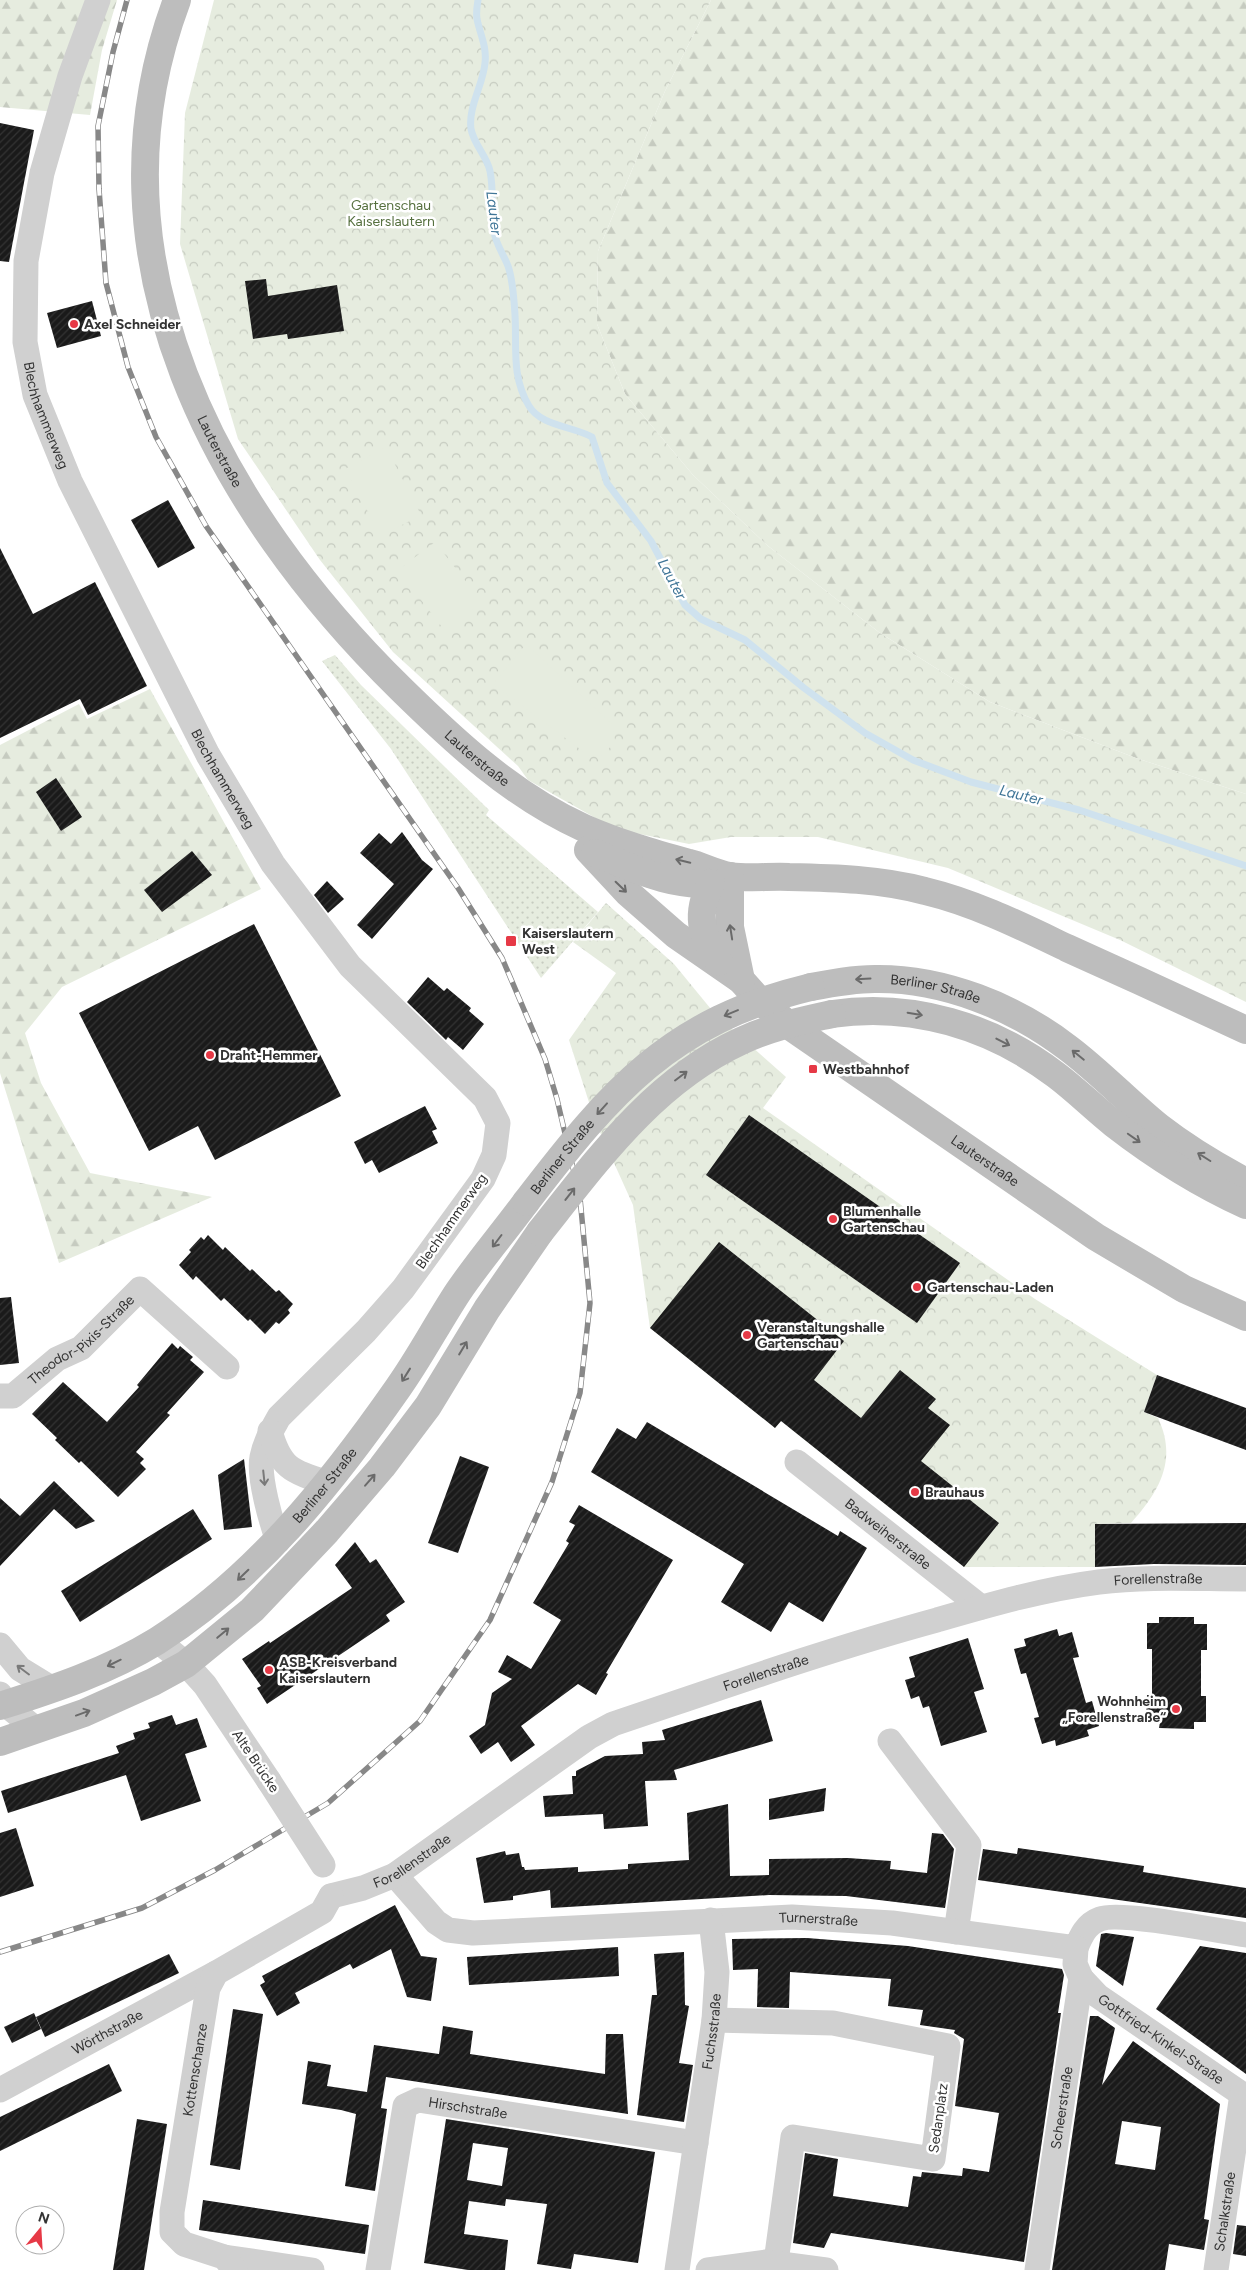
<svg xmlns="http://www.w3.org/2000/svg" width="1246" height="2270" viewBox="0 0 1246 2270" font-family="Figtree,sans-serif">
  <defs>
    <pattern id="grass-dots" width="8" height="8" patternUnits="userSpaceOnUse" patternTransform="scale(1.25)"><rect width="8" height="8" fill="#e6ecdf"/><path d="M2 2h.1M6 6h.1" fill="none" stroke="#c6cbc0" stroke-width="1.8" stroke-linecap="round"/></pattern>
    <pattern id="forest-firs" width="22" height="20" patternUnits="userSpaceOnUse" patternTransform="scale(1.25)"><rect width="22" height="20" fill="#e6ecdf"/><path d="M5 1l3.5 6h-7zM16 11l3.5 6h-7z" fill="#c6cbc0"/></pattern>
    <pattern id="park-crowns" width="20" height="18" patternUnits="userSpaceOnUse" patternTransform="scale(1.25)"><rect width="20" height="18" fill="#e6ecdf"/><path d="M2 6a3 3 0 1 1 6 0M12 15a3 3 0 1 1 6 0" fill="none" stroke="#c6cbc0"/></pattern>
    <pattern id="building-hatch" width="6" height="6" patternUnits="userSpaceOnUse" patternTransform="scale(1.25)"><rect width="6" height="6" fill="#1a1a1a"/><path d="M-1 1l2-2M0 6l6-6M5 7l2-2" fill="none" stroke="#333"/></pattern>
  </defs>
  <rect width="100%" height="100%" fill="#fff"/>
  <path fill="url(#grass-dots)" d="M335,655L361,685L489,810L486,815L598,912L541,978L391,749L322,661Z"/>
  <g fill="url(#forest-firs)">
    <path d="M0,0H117L102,50L90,115L0,107Z"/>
    <path d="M711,0H1246V794L1136,758L990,702L880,633L768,546L693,475L625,394L597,324L598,251L665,91Z"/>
    <path d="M150,689L261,889L62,987L25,1033L41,1083L90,1173L212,1197L59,1263L0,1073V745L79,704L87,719Z"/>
  </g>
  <g fill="url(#park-crowns)">
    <path d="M214,0H711L665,91L598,251L597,324L625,394L693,475L768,546L880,633L990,702L1136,758L1246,794V1002L1120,940L948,868L818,837H731L689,844L615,829L528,780L518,766L393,652L320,560L238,439L180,244L185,113Z"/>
    <path d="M606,903L674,964L715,1014L786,1077L763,1108L1035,1299L1157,1375L1144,1412L1158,1418C1178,1460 1159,1492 1131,1523L1095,1524V1567H964L791,1429L784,1418L775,1428L650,1328L633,1205L595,1121L569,1040L616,973L573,942Z"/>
  </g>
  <g fill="#e6ecdf">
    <path d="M386,447L421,515L381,536L345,469Z"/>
    <path d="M435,542L482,602L445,631L398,570Z"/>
    <path d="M526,644L612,724L615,741L603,756L588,755L493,684Z"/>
  </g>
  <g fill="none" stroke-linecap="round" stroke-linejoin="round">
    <path stroke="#cfe2ee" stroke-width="7" d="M478,0C477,6 476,13 477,19C480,34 487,47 485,63C483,85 468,107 471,129C474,145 487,156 490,171C494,191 491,211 494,231C495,243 504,255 508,266C513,280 514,299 515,315C517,347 511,376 529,406C541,426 572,426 592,437L607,483L651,541L685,605L701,619L745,640L804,688L865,733L913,760L971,782L1079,810L1246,866"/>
  </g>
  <g fill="url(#building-hatch)" fill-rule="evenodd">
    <path d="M0,123L34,130L9,262L0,261Z"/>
    <path d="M266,279L268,296L337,285L344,331L288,339L287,334L253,339L245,281Z"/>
    <path d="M92,301L101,336L57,348L47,313Z"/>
    <path d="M168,500L195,548L158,568L131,520Z"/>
    <path d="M0,548L33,614L95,582L147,686L88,715L80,699L0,738Z"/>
    <path d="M56,778L82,817L61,831L36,792Z"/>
    <path d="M402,832L422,860L433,869L372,939L357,925L394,884L360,853L379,833L391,844Z"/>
    <path d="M192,851L212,875L162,912L144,890Z"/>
    <path d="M327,881L344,899L328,913L314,895Z"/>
    <path d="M254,924L341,1096L215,1160L198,1126L149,1151L79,1013Z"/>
    <path d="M428,977L444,991L447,988L471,1008L469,1011L484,1024L463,1050L448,1037L446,1040L407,1002Z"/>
    <path d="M425,1106L437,1129L432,1131L438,1143L379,1173L372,1160L365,1164L354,1142Z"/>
    <path d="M749,1115L960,1263L917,1323L706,1175Z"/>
    <path d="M208,1235L223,1250L225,1247L250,1271L252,1269L276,1292L279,1290L293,1304L288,1310L290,1313L279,1324L276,1322L265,1334L250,1319L248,1321L224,1298L221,1301L196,1276L193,1280L179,1265L191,1252L189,1250L201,1237L204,1240Z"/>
    <path d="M719,1242L844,1341L814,1380L861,1418L900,1370L936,1399L928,1408L950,1425L921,1461L999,1523L964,1567L781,1421L775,1428L650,1328Z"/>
    <path d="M11,1297L19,1363L0,1365V1298Z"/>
    <path d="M172,1343L178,1349L180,1346L193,1357L190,1360L204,1372L167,1413L170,1415L136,1452L144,1459L140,1463L146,1469L118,1497L81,1461L79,1463L55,1440L57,1438L32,1414L63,1382L107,1422L139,1387L137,1385Z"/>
    <path d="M1157,1375L1246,1408V1450L1144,1412Z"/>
    <path d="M647,1422L838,1536L840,1531L867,1548L823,1622L789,1602L771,1632L721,1602L744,1564L591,1472L617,1428L636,1439Z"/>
    <path d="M460,1456L489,1467L458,1553L428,1543Z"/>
    <path d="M244,1459L252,1527L224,1530L218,1475Z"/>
    <path d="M54,1481L95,1521L76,1529L54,1509L0,1566V1498L20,1516Z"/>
    <path d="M579,1505L673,1560L606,1673L608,1674L596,1695L578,1684L521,1726L535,1745L511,1762L498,1742L481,1754L469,1736L485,1725L492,1693L512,1679L498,1672L507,1655L531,1669L561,1620L533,1603L569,1543L566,1541L575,1525L569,1522Z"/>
    <path d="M193,1509L212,1539L80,1622L61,1591Z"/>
    <path d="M1246,1523V1565L1154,1564L1095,1567V1524Z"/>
    <path d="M355,1542L370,1563L376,1559L405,1602L386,1615L390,1621L267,1704L257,1688L261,1686L242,1659L269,1641L270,1643L352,1588L335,1565Z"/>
    <path d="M1159,1617H1194V1624H1207V1650H1201V1696H1206V1722H1194V1729L1159,1728L1160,1722H1146L1147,1695H1152V1649H1147V1623H1159Z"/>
    <path d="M1057,1629L1059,1636L1072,1632L1079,1657L1073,1658L1086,1703L1092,1701L1099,1726L1087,1730L1089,1736L1056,1746L1055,1740L1042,1744L1034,1718L1039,1717L1026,1673L1021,1674L1014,1649L1026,1646L1024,1639Z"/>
    <path d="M968,1638L984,1689L974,1692L987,1732L941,1746L929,1706L923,1708L919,1696L911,1699L905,1680L915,1677L909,1657Z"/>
    <path d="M761,1700L773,1741L674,1770L677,1780L645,1781L648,1826L604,1829L603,1814L545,1817L543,1796L573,1794L572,1776H576V1771L605,1756L643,1754L642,1742L665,1740L662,1730Z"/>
    <path d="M172,1715L176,1725L197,1718L207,1747L185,1754L201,1801L141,1821L126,1775L8,1813L1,1791L119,1753L116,1746L135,1739L133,1733L150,1728L148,1723Z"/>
    <path d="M826,1788L824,1811L769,1820V1799Z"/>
    <path d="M728,1804L730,1876L769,1875V1859L848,1858L891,1861L890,1869L927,1873L932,1833L943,1834L954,1849L945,1908L846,1896L769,1895L551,1908L550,1890L513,1896V1900L484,1903L476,1858L505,1851L506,1855L519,1853L522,1867H524L525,1870L578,1867V1872L628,1869V1864L689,1860L687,1813Z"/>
    <path d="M16,1828L34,1886L0,1897V1833Z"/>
    <path d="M1018,1848L1144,1866L1143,1872L1246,1888V1918L978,1880L983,1849L1017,1854Z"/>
    <path d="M395,1905L421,1956L437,1958L431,2001L407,1997L391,1949L353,1969L350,1964L295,1993L300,2003L277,2016L260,1985L265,1982L262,1976Z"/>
    <path d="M1106,1933L1134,1937L1123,1986L1096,1966L1101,1934Z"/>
    <path d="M807,1938L908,1946L1062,1969L1064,1975L1058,2013H1061L1024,2262L831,2233L824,2248L793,2243L805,2153L838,2159L833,2196L908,2207L913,2176L921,2177L922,2172L962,2176L963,2168L989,2172L999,2113L955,2106L964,2039L954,2033L955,2030L920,2025L923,2010L888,2006L891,1979L790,1972L789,2008L757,2007L758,1969L733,1970L732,1939Z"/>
    <path d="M1200,1946L1246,1953V2074L1156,2009Z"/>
    <path d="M618,1947L619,1976L469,1985L467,1957Z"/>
    <path d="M684,1952L685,2005L689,2006L679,2063L693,2065L684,2122L637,2115L652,1995H657L654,1954Z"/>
    <path d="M169,1954L179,1973L45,2037L36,2017Z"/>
    <path d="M233,2009L263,2014L240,2170L210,2165Z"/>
    <path d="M34,2013L41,2029L12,2043L4,2027Z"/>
    <path d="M1090,2016H1098L1115,2028L1102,2085L1133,2041L1220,2104L1204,2219L1209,2220L1204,2250L1169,2244L1165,2270H1052ZM1122,2121L1161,2127L1155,2170L1115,2164Z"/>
    <path d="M443,2026L473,2031L470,2054L605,2074L606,2034H623L628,2114L386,2077L381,2108L387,2109L375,2191L345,2186L356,2114L341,2110L302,2104L308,2061L331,2065L327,2086L367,2092L374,2045L439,2054Z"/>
    <path d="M109,2064L122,2091L0,2151V2117Z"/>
    <path d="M137,2119L167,2124L144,2270H113Z"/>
    <path d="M446,2119L655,2152L638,2263L574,2254L571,2269L537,2264L547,2204L506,2199L505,2206L469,2201L464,2234L508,2240L505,2270H468L424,2263ZM473,2143L508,2148L502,2186L467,2180Z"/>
    <path d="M203,2200L369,2225L365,2254L199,2230Z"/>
    <path d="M1237,2225L1246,2226V2256L1233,2254Z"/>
  </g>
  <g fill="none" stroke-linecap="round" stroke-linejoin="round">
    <g stroke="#d0d0d0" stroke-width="25">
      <path id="s1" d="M98,0L70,76L42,173L26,261L25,342L35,395L70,481L208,755L273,864L350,966L485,1098L498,1123L494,1155L483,1179L403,1289L366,1331L279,1417C272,1429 265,1442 262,1457C258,1477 271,1521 278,1541"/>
      <path id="s2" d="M0,1396H13L57,1359L81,1348L140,1289L227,1367"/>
      <path d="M270,1431C280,1467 291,1472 326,1482"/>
      <path id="s3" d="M797,1462L981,1607"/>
      <path d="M157,1640L186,1664L205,1685L269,1781"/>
      <path d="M0,1645L20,1669L51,1688"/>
      <path d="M0,1694L5,1704L37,1730"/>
      <path d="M890,1741L969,1845L956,1932"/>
      <path id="s4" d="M395,1875L436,1922L448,1930L473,1933L792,1917L892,1923L1076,1948C1081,1936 1086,1924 1100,1919C1121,1911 1218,1931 1246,1935"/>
      <path id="s5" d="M331,1896L363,1888L395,1875L589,1737L613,1724C720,1688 827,1650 937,1620C989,1605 1044,1589 1099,1582C1147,1576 1197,1579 1246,1579"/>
      <path id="s6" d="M1081,1978L1098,1996L1246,2097"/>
      <path d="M714,2020L833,2023L948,2046L933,2159L793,2137L776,2262"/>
      <path id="s7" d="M0,2090L216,1973"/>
      <path d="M224,2257L312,2270"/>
      <path id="s8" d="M235,2270L224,2257L184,2244L172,2232V2212L208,1988L216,1973L322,1912L331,1896"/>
      <path id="s9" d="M378,2270L405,2106L418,2100L696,2143"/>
      <path id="s10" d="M677,2270L714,2020L717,1972L711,1920"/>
      <path d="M708,2270L766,2262L826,2270"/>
      <path id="s11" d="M1037,2270L1081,1978L1075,1964L1076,1948"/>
      <path id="s12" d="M1216,2270L1242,2094"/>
    </g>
    <g stroke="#bdbdbd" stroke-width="28">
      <path id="s13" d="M177,0C80,259 218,510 401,689C456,743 513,796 584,828C618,843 653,853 689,863C702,866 716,874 730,876C748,879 770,876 789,877C835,878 880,879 925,891C975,903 1021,926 1067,948C1127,975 1186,1002 1246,1030"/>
      <path id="s14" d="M588,850L628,893L676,935L741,980L757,998L791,1027L1096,1237L1184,1289L1246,1317"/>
      <path d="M595,853C627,866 685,893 719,880"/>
      <path d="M730,876V927L741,980"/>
      <path d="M711,883C695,915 701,934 719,962"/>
      <path id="s15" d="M811,987C832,983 853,979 875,979C943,978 1015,1007 1068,1048C1100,1072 1128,1102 1159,1127C1186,1148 1216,1166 1246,1182"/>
      <path d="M832,1014C911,1002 992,1026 1056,1075C1076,1090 1094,1108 1114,1124C1154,1155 1200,1184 1246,1205"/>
      <path id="s16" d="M0,1706C54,1689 108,1671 157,1641C256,1578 331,1484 398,1388C420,1357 437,1324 458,1292C479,1261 504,1232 526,1202"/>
      <path d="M0,1742L84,1713L153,1682L186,1664L252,1610L327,1531L382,1467L428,1406L487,1309L540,1232"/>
    </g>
    <defs>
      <path id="rail" d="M0,1952L142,1908L215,1870L328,1803L420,1721L490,1620L552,1482L580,1393L590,1303L580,1198L557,1099L545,1059L502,958L458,888L206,526L156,437L128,367L106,283L99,189L98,126L113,52L127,0"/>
    </defs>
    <use href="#rail" stroke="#888" stroke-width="5.5"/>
    <use href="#rail" stroke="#fff" stroke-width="4" stroke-dasharray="11" stroke-linecap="butt"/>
    <path stroke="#d0d0d0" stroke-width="25" d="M269,1781L323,1865"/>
    <g stroke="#bdbdbd" stroke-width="28">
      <path id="s17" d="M526,1202C611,1091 670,1021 811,987"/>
      <path d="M540,1232C598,1159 654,1081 741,1041C770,1027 801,1021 832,1014"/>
    </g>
  </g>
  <defs><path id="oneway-shaft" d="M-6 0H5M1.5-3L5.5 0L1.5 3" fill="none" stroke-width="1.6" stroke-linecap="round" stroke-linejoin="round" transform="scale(1.25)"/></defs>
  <g stroke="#6a6a6a">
    <use href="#oneway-shaft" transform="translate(683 861) rotate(-166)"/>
    <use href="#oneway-shaft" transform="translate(621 887) rotate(44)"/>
    <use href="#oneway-shaft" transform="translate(731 932) rotate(-99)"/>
    <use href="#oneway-shaft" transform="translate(863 979) rotate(177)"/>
    <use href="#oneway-shaft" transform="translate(731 1013) rotate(157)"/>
    <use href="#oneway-shaft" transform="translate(915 1014) rotate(10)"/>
    <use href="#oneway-shaft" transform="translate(1003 1042) rotate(27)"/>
    <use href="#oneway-shaft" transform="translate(1078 1055) rotate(-141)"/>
    <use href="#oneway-shaft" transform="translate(681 1076) rotate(-37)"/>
    <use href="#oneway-shaft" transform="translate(602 1109) rotate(132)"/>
    <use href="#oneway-shaft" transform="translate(1134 1138) rotate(35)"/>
    <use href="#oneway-shaft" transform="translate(1204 1157) rotate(-148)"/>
    <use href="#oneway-shaft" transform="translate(570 1194) rotate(-52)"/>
    <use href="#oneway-shaft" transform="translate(497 1241) rotate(127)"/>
    <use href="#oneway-shaft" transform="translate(463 1348) rotate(-59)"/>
    <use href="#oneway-shaft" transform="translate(406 1375) rotate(122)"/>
    <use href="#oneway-shaft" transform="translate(370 1480) rotate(-49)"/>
    <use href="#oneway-shaft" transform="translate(243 1575) rotate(136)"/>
    <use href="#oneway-shaft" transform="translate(223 1633) rotate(-40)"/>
    <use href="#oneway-shaft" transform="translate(114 1663) rotate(154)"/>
    <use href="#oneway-shaft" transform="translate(83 1713) rotate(-20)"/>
  </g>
  <g stroke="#7a7a7a">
    <use href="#oneway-shaft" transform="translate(264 1478) rotate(84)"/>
    <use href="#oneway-shaft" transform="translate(23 1670) rotate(-143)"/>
  </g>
  <g fill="#e63946" stroke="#fff" stroke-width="2">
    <circle cx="74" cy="324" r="5"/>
    <rect x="505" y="935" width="12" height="12" rx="2.5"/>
    <circle cx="210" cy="1055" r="5"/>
    <rect x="808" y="1064" width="10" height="10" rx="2.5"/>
    <circle cx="833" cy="1219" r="5"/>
    <circle cx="917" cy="1287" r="5"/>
    <circle cx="747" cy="1335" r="5"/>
    <circle cx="915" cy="1492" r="5"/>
    <circle cx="269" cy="1670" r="5"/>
    <circle cx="1176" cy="1709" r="5"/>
  </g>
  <g text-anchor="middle" stroke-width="5" stroke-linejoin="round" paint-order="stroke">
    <g font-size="14" fill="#56703f" stroke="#fff">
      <text x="391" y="210">Gartenschau<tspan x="391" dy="16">Kaiserslautern</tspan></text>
    </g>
    <g font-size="14" font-weight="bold" fill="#333" stroke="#fff" text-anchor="start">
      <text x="84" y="329">Axel Schneider</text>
      <text x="522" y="938">Kaiserslautern<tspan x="522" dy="16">West</tspan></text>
      <text x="220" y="1060">Draht-Hemmer</text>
      <text x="823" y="1074">Westbahnhof</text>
      <text x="843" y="1216">Blumenhalle<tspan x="843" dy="16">Gartenschau</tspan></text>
      <text x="927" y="1292">Gartenschau-Laden</text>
      <text x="757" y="1332">Veranstaltungshalle<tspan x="757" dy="16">Gartenschau</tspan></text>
      <text x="925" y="1497">Brauhaus</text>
      <text x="279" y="1667">ASB-Kreisverband<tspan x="279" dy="16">Kaiserslautern</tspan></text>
      <text x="1166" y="1706" text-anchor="end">Wohnheim<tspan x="1166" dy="16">„Forellenstraße“</tspan></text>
    </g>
    <g font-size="14" fill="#333" stroke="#fff">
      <text dy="5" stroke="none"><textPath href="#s1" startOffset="429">Blechhammerweg</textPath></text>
      <text dy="5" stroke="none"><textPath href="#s13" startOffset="468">Lauterstraße</textPath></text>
      <text dy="5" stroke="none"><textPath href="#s13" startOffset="871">Lauterstraße</textPath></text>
      <text dy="5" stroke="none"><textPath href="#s1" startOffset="834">Blechhammerweg</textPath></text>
      <text dy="5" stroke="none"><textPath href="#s15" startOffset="126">Berliner Straße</textPath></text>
      <text dy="5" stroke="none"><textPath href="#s17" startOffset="58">Berliner Straße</textPath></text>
      <text dy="5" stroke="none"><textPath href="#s14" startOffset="506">Lauterstraße</textPath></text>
      <text transform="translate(451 1221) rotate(-55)" y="5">Blechhammerweg</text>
      <text dy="5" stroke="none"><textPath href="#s2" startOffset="102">Theodor-Pixis-Straße</textPath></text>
      <text dy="5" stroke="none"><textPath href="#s16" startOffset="400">Berliner Straße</textPath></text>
      <text dy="5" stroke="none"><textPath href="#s3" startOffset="116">Badweiherstraße</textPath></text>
      <text dy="5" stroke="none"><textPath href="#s5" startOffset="899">Forellenstraße</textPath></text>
      <text dy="5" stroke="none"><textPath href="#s5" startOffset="494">Forellenstraße</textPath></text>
      <text transform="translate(256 1761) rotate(56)" y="5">Alte Brücke</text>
      <text dy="5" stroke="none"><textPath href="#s5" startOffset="89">Forellenstraße</textPath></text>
      <text dy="5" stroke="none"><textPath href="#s4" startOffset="448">Turnerstraße</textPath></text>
      <text dy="5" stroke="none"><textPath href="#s7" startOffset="122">Wörthstraße</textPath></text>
      <text dy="5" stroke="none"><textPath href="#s10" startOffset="241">Fuchsstraße</textPath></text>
      <text dy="5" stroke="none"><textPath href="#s6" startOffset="101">Gottfried-Kinkel-Straße</textPath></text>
      <text dy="5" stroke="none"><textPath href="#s8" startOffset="240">Kottenschanze</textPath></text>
      <text dy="5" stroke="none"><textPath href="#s9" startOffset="231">Hirschstraße</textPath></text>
      <text dy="5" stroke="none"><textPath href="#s11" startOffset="164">Scheerstraße</textPath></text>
      <text transform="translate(938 2118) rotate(-82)" y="5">Sedanplatz</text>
      <text dy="5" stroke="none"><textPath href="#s12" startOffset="59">Schalkstraße</textPath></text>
    </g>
    <g font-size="15" font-style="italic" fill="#3f7597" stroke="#fff">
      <text transform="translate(494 213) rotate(83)" y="5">Lauter</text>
      <text transform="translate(672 579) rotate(62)" y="5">Lauter</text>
      <text transform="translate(1021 795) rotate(14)" y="5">Lauter</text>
    </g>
  </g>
  <g transform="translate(40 2230) rotate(18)"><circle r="24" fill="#ffffff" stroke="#adadad"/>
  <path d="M0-4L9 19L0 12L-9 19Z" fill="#e63946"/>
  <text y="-8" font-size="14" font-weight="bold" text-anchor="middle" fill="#333333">N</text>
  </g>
</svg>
